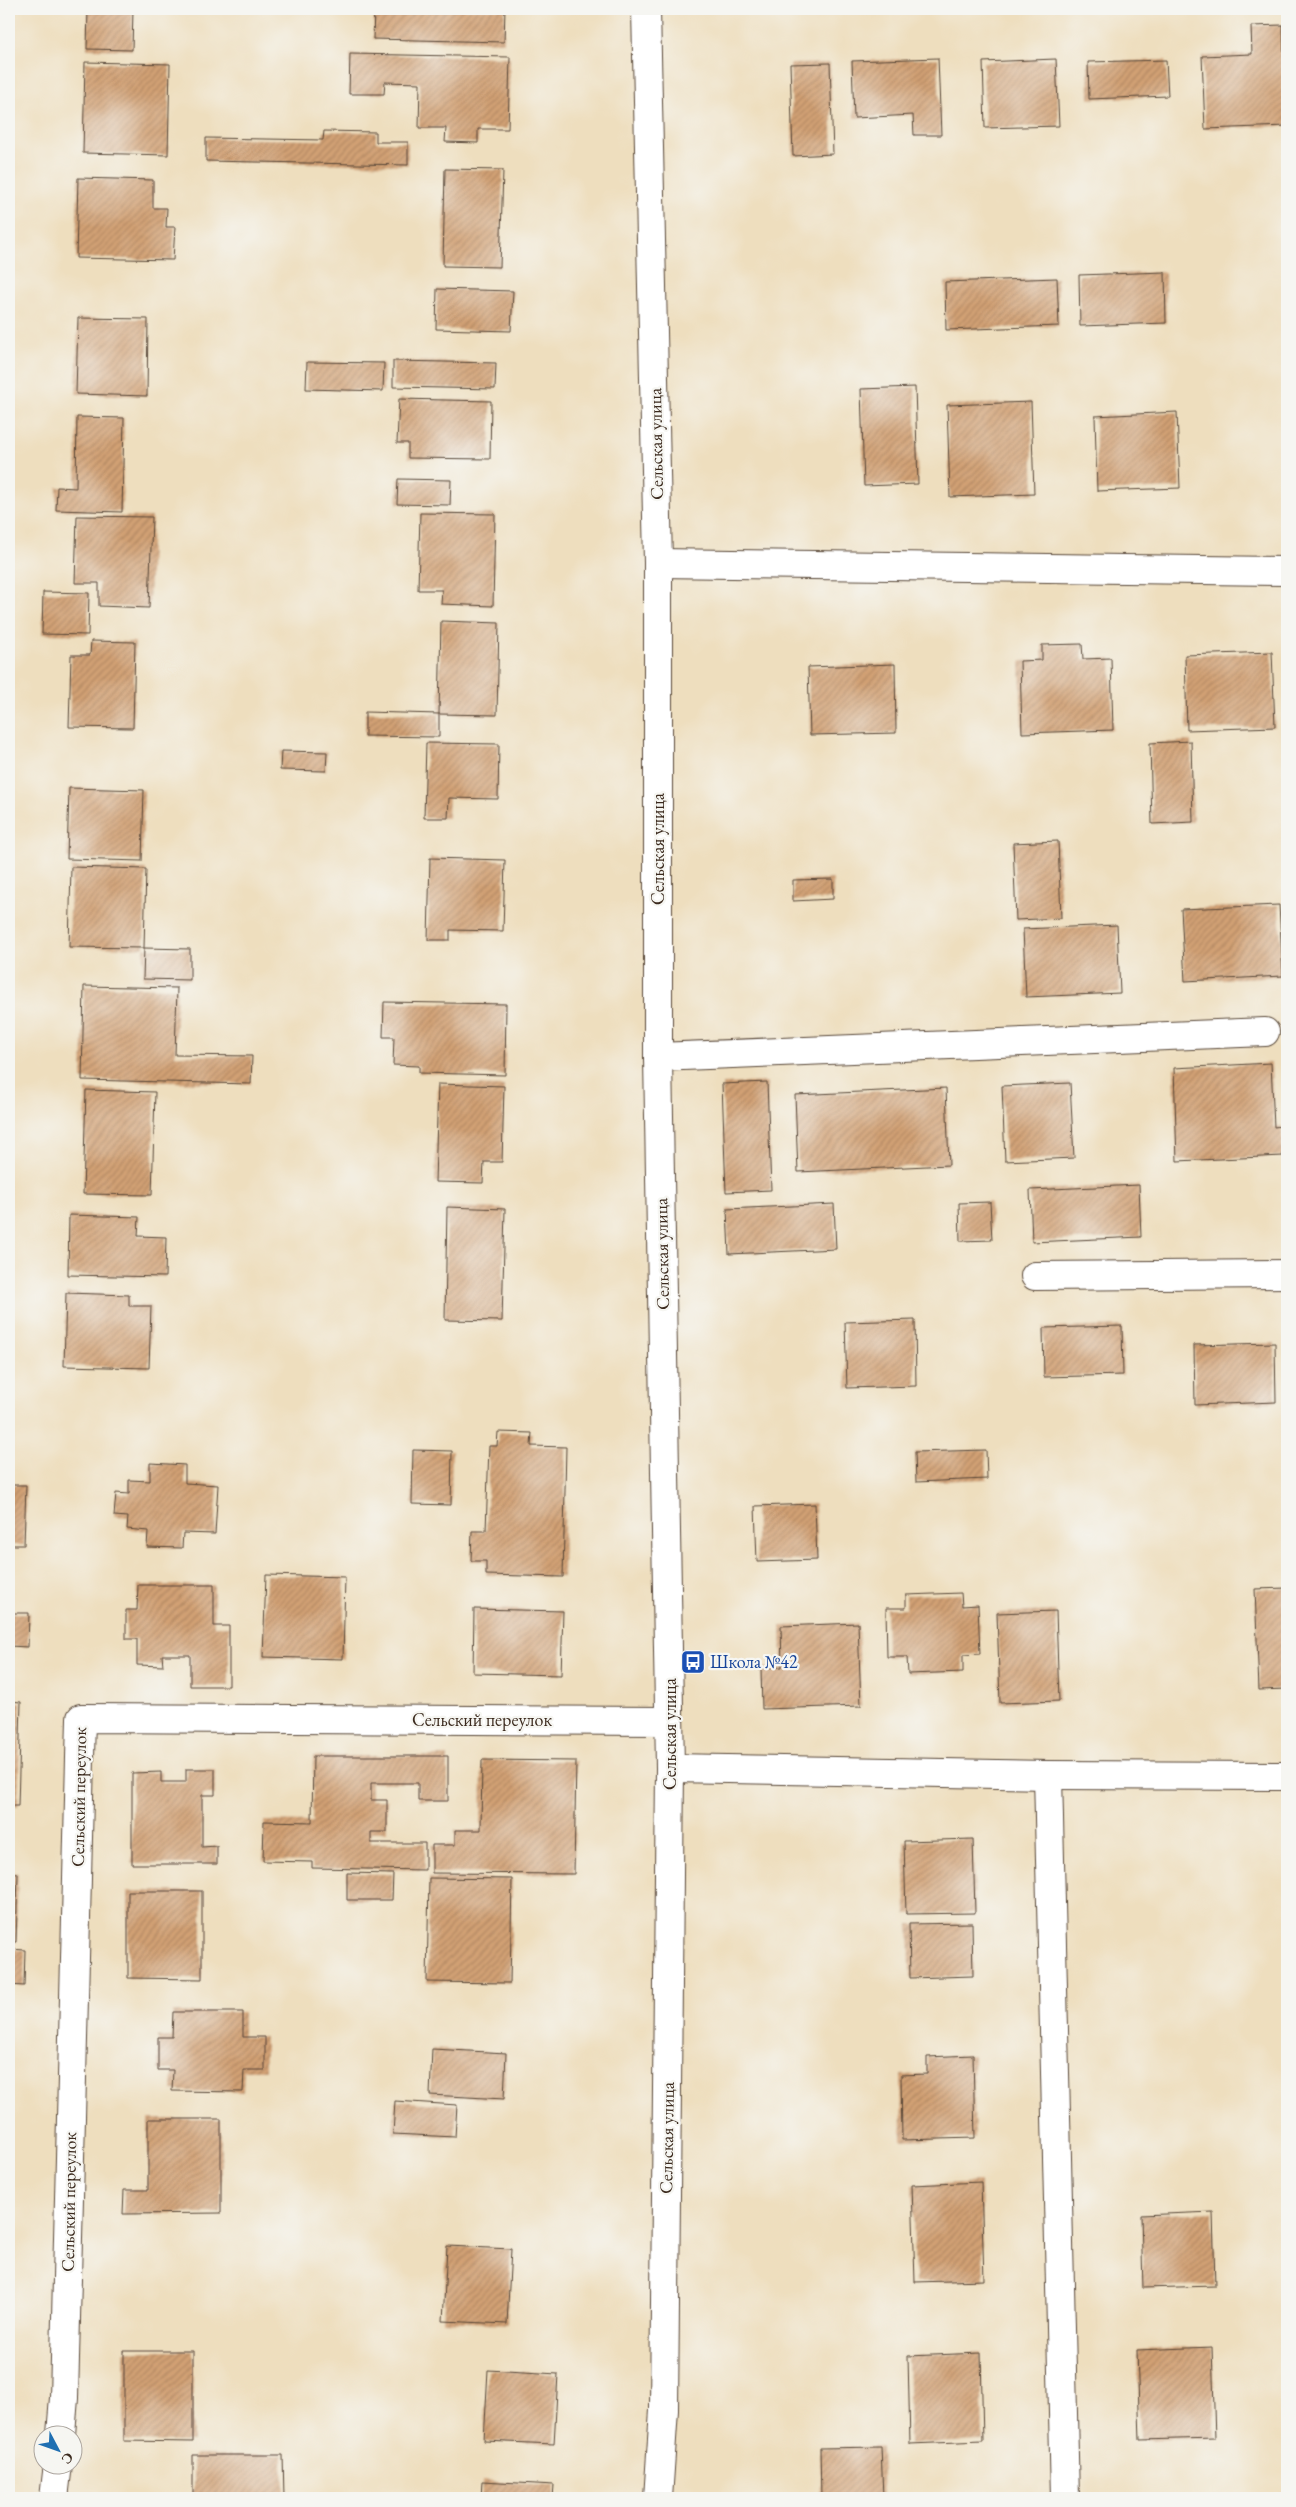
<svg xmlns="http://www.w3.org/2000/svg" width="1296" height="2507" viewBox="0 0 1296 2507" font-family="'EB Garamond',serif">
  <defs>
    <pattern id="building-hatch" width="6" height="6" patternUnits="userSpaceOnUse" patternTransform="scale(1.25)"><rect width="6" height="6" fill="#d2a175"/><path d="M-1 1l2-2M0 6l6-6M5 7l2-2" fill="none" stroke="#ac835f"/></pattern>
  </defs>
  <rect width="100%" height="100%" fill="#f6f6f2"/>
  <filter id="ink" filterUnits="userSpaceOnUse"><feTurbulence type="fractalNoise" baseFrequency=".02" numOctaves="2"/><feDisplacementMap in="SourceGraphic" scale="10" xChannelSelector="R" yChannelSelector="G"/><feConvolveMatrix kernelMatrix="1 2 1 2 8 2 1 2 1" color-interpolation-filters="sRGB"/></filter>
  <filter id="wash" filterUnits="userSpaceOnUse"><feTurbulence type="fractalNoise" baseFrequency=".0096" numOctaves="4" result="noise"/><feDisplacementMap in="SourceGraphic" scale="20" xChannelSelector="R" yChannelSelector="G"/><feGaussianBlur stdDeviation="1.12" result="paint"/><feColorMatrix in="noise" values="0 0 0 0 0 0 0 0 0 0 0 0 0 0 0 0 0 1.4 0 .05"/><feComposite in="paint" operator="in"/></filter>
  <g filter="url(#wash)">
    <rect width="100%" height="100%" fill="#eedebe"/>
    <g id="blocks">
      <g fill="url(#building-hatch)">
        <path d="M88,9H133L132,50L87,49Z"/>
        <path d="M374,9H505L504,42L373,39Z"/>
        <path d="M1283,25L1284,69H1287V126L1205,129L1202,56L1252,54L1251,26Z"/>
        <path d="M350,54L510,57L508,129H478V143L445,142L446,128H419L420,83L385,82L384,94H349Z"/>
        <path d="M938,58L941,135H914L913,115L854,118L852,61Z"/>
        <path d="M1056,59L1059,126L985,128L983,62Z"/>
        <path d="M1166,60L1168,96L1089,99L1088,62Z"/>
        <path d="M85,62L170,64L168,155L83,153Z"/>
        <path d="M830,63L833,154L793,156L790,64Z"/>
        <path d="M324,131L376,132V142H408V165L206,161V138L323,140Z"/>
        <path d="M445,169L503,170L500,267L443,266Z"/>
        <path d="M78,178L153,180V208H167L166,227H175L173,260L76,258Z"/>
        <path d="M1165,272L1166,323L1080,326L1079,275Z"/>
        <path d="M1057,278L1059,326L946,330L945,282Z"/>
        <path d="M437,289L513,291L511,331L436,329Z"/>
        <path d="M78,318L148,319L147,396L76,394Z"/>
        <path d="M393,361L496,363L495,389L393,387Z"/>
        <path d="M307,362L384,363L383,391L306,389Z"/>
        <path d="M915,387L918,484L864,486L861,389Z"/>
        <path d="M399,399L491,401L490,459L408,458V443H397Z"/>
        <path d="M1031,402L1034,494L950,497L947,405Z"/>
        <path d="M1177,412L1180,488L1097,491L1095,416Z"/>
        <path d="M77,417L124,418L122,512L56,510L57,487L76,488Z"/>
        <path d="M398,479L451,480L450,505L397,504Z"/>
        <path d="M420,513L495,514L493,606L441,604L442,590H418Z"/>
        <path d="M77,516L152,517L149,608L99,606V583H75Z"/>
        <path d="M43,592L89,593L88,635L42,634Z"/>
        <path d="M441,621L499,623L497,715L439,714V737L365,736V712L439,714Z"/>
        <path d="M91,641L135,642L133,728L69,727L71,655H90Z"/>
        <path d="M1082,644L1083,659L1111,658L1113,730L1022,733L1020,661L1042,660V645Z"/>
        <path d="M1272,652L1275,727L1187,730L1185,655Z"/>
        <path d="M895,664L896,733L810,735L808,667Z"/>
        <path d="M1191,741L1193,822L1152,824L1150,743Z"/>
        <path d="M426,743L499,744L498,799L449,798L448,818H424Z"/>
        <path d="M281,751L327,752L326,771L280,770Z"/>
        <path d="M69,788L144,790L142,861L67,859Z"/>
        <path d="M1058,841L1061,918L1016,920L1013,843Z"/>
        <path d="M430,858L505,860L503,931L450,930V940H428Z"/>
        <path d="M71,867L146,869L144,948L69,947Z"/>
        <path d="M833,879V899L793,901V880Z"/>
        <path d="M1279,905L1283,976L1185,981L1181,909Z"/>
        <path d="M1117,925L1120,993L1026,997L1023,929Z"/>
        <path d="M144,948L190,949V980L143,979Z"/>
        <path d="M84,986L177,988L175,1055L252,1056L251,1084L82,1080Z"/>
        <path d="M384,1002L506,1004L505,1075L419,1073V1066L393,1065L394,1037H383Z"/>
        <path d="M1271,1063L1274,1127L1282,1126L1283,1156L1177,1161L1174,1068Z"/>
        <path d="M767,1082L771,1190L726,1192L722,1084Z"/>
        <path d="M1070,1083L1074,1158L1005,1161L1002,1086Z"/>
        <path d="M438,1084L504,1086L502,1162H484L483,1183L435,1182Z"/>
        <path d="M946,1088L949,1165L798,1172L795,1095Z"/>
        <path d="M86,1090L155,1092L152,1195L83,1194Z"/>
        <path d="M1139,1185L1141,1237L1032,1242L1030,1190Z"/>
        <path d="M990,1202L992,1240L960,1241L959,1203Z"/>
        <path d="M834,1204L836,1249L729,1254L727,1209Z"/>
        <path d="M447,1207L505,1209L502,1321L445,1320Z"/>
        <path d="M69,1215L139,1217L138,1236L166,1237L165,1277L68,1275Z"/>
        <path d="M66,1293L129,1295V1306H151L149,1368L64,1366Z"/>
        <path d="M915,1320L916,1386L847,1388L845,1322Z"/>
        <path d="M1122,1326L1123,1375L1044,1377L1043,1328Z"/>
        <path d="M1275,1343L1276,1402L1195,1405L1194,1345Z"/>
        <path d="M498,1432L532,1433L531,1446L566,1447L563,1577L486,1575V1561H471L472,1531H486L489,1446H497Z"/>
        <path d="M413,1450L452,1451L451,1505L412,1504Z"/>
        <path d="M986,1450L987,1479L916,1482L915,1452Z"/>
        <path d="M150,1463L185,1465V1483L218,1485L215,1534L183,1533L182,1548L147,1547L148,1531L127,1529L128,1517L114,1516L116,1493L129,1494V1480L150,1481Z"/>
        <path d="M9,1485H26L24,1545H9Z"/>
        <path d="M815,1504L817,1560L757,1562L755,1506Z"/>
        <path d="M266,1575L345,1577L343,1659L263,1657Z"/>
        <path d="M138,1585H214V1626H229V1686H190V1655H162L163,1666L137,1665V1639H126V1610H137Z"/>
        <path d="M1287,1588V1689L1259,1690L1255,1589Z"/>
        <path d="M961,1593L962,1606L978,1605L980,1654L963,1655V1672L908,1674L907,1657H887L886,1608H906V1595Z"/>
        <path d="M474,1609L563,1611L561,1675L473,1673Z"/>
        <path d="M1056,1611L1059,1701L1000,1703L997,1613Z"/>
        <path d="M9,1613H29L28,1647L9,1646Z"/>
        <path d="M858,1623L861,1706L762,1709L761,1668L782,1667L781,1626Z"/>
        <path d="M9,1701L21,1702L18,1806H9Z"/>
        <path d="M313,1756H448V1801H418V1783H371V1800H387V1832H371V1843H425V1870L312,1868V1862L263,1861L264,1821L312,1822Z"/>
        <path d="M482,1760L576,1761L574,1874L432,1873V1845H455V1830H481Z"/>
        <path d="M186,1769H215V1795H202V1847L217,1846V1864H132V1773L161,1772V1782H186Z"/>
        <path d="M973,1839L975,1913L906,1914L904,1841Z"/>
        <path d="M9,1872L18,1873L16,1942H9Z"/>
        <path d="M347,1873L393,1874L392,1900H347Z"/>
        <path d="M429,1878L512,1879L510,1983L427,1982Z"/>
        <path d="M128,1891H202V1979L128,1978Z"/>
        <path d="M972,1923L973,1976L910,1978L909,1924Z"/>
        <path d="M9,1949L25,1950L24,1986L9,1985Z"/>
        <path d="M173,2012H243V2037H265V2070H244L243,2092L172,2091L173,2070H158V2037H172Z"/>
        <path d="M432,2049L506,2053L504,2099L430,2095Z"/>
        <path d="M973,2055L975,2138L902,2140L901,2075L927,2074V2057Z"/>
        <path d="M395,2101L457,2105L455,2137L393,2134Z"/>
        <path d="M148,2119H221V2213L123,2214L124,2190H148Z"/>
        <path d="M981,2182L984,2280L915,2282L912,2185Z"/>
        <path d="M1213,2212L1215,2286L1143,2288L1141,2215Z"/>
        <path d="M447,2246L511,2249L507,2324L443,2321Z"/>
        <path d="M1212,2347L1215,2438L1140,2440L1137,2350Z"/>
        <path d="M124,2351H193V2442L124,2441Z"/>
        <path d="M981,2353L983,2441L910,2444L908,2356Z"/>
        <path d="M488,2370L558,2374L554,2444L484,2441Z"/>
        <path d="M881,2447L883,2498H821L820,2448Z"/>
        <path d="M193,2455H283L284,2498H193Z"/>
        <path d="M482,2481L554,2485L553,2498H481Z"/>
      </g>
    </g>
  </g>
  <g filter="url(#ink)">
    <use href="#blocks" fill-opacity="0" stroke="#564536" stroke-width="1"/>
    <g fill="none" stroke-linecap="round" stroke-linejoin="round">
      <defs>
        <g id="minor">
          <path d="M658,563L1287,571"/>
          <path d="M658,1057L1265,1032"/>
          <path d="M1035,1276L1287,1274"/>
          <path d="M670,1768L1048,1775L1287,1776"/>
          <path d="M1048,1775L1065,2498"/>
          <path d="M61,2434L64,2398L81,1718L669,1721"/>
          <path d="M54,2498L58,2464"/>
        </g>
        <path id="major" d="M646,9L658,563V1057L670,1768L664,2410L658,2498"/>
      </defs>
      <use href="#minor" stroke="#564536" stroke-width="30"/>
      <use href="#major" stroke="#564536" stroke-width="30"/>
      <use href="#minor" stroke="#fff" stroke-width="28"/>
      <use href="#major" stroke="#fff" stroke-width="28"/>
    </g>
  </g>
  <defs>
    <symbol id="bus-square" viewBox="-11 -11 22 22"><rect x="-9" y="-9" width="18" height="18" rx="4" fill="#1a4fb4" stroke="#f6f6f2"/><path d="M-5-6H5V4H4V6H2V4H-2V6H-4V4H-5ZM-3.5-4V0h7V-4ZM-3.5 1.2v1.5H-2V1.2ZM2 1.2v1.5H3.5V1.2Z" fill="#fff"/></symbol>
  </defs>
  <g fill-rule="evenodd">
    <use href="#bus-square" x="679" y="1648" width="28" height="28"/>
  </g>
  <g text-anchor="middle" stroke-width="4.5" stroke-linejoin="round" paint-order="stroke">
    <g font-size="18" fill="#3b2a1e" stroke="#f6f6f2">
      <text transform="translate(656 444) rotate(-91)" y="6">Сельская улица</text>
      <text transform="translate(658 849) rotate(-90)" y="6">Сельская улица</text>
      <text transform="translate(662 1254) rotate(-91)" y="6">Сельская улица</text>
      <text x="482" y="1726">Сельский переулок</text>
      <text transform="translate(670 1734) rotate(-90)" y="6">Сельская улица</text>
      <text transform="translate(79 1797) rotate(-89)" y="6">Сельский переулок</text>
      <text transform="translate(667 2138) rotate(-89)" y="6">Сельская улица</text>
      <text transform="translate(69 2202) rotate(-89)" y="6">Сельский переулок</text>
    </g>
    <g font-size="18" fill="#164399" stroke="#f6f6f2" text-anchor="start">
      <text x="710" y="1668">Школа №42</text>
    </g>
  </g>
  <rect width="1296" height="2507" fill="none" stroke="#f6f6f2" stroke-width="30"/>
  <g transform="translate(58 2450) rotate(131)"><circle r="24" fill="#f6f6f2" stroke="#aba49d"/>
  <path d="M0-4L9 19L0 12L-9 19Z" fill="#1f6fb2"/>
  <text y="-8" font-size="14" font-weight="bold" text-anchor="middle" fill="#3b2a1e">С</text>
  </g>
</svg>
